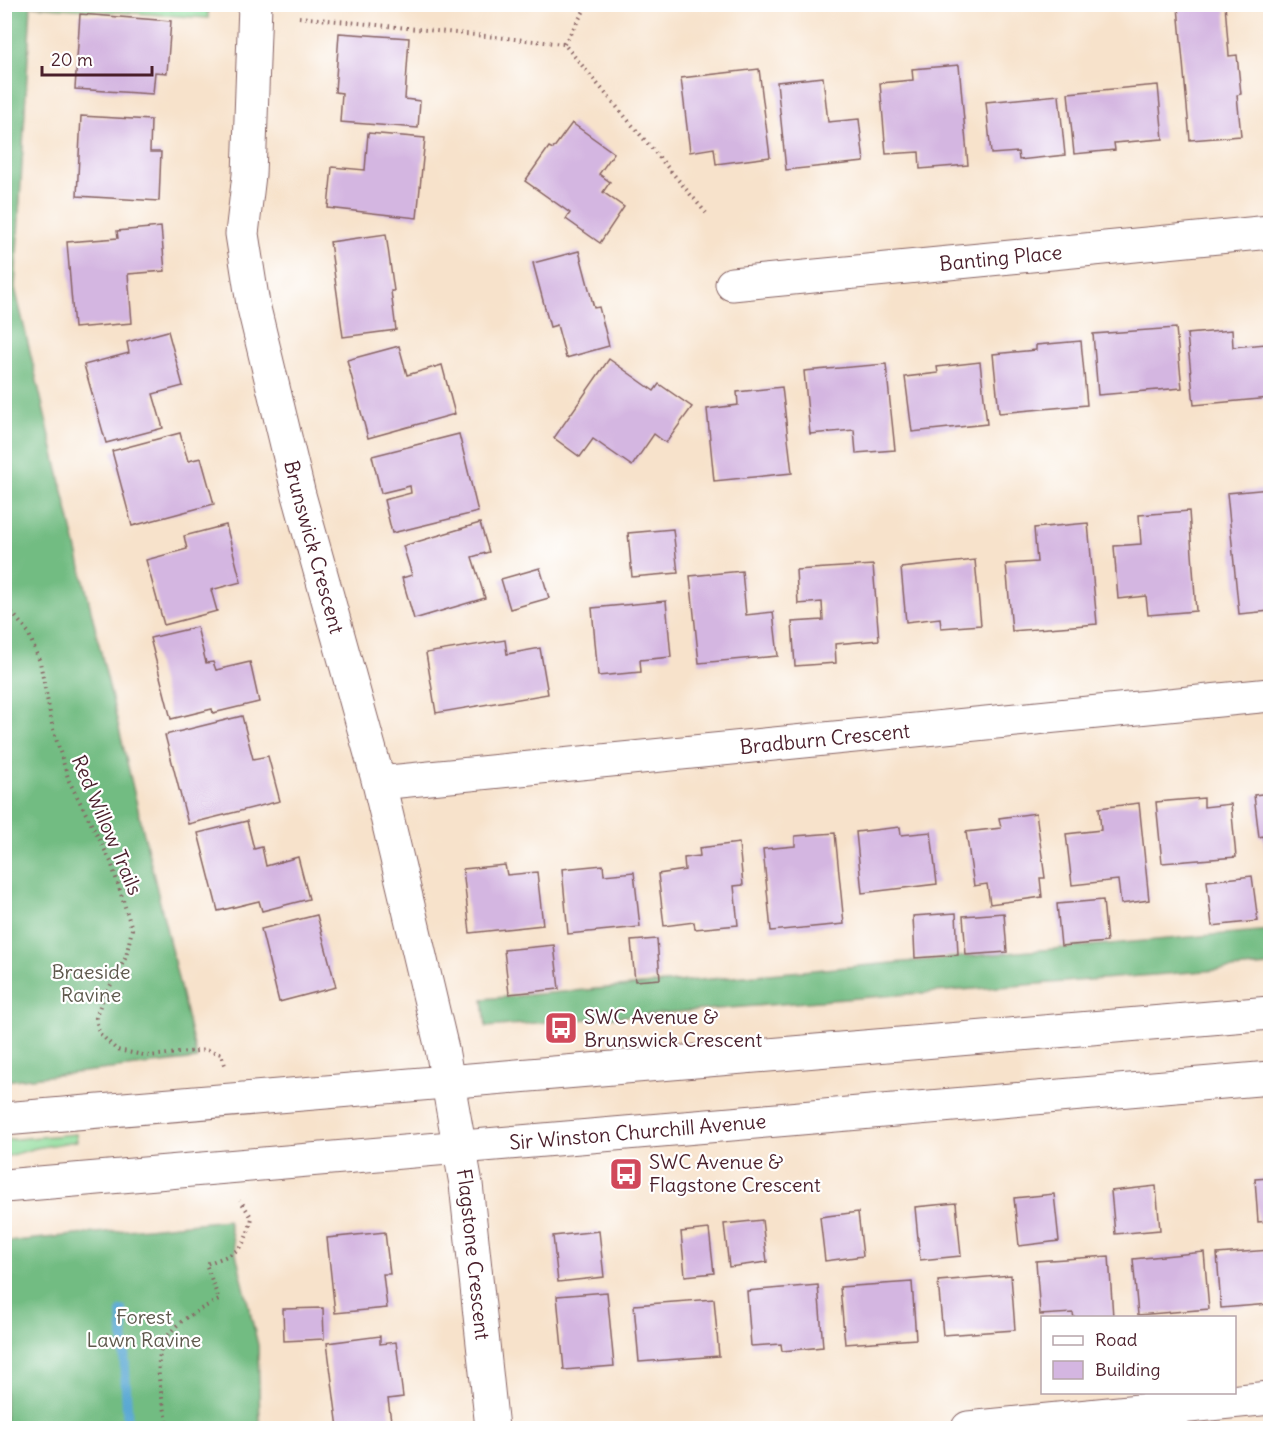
<svg xmlns="http://www.w3.org/2000/svg" width="1275" height="1433" viewBox="0 0 1275 1433" font-family="Delius,sans-serif">
  <rect width="100%" height="100%" fill="#fff"/>
  <filter id="ink" filterUnits="userSpaceOnUse"><feTurbulence type="fractalNoise" baseFrequency=".0167" numOctaves="2"/><feDisplacementMap in="SourceGraphic" scale="12" xChannelSelector="R" yChannelSelector="G"/><feConvolveMatrix kernelMatrix="1 2 1 2 8 2 1 2 1" color-interpolation-filters="sRGB"/></filter>
  <filter id="wash" filterUnits="userSpaceOnUse"><feTurbulence type="fractalNoise" baseFrequency=".008" numOctaves="4" result="noise"/><feDisplacementMap in="SourceGraphic" scale="24" xChannelSelector="R" yChannelSelector="G"/><feGaussianBlur stdDeviation="1.35" result="paint"/><feColorMatrix in="noise" values="0 0 0 0 0 0 0 0 0 0 0 0 0 0 0 0 0 1.4 0 .05"/><feComposite in="paint" operator="in"/></filter>
  <g filter="url(#wash)">
    <rect width="100%" height="100%" fill="#f7e2cb"/>
    <g fill="#8edc9a" stroke="#6c7e62" stroke-width="1.5">
      <path d="M31,5H208V18L31,6Z"/>
      <path d="M76,1134L77,1141L36,1148L5,1157V1140Z"/>
    </g>
    <g fill="#72bc82" stroke="#5e6e56" stroke-width="1.5">
      <path d="M4,5H31L15,288L197,1059L5,1081Z"/>
      <path d="M1270,930L1269,966L486,1027L483,999Z"/>
      <path d="M228,1220L258,1345L260,1428H5V1242Z"/>
    </g>
    <g fill="none" stroke-linecap="round" stroke-linejoin="round">
      <path stroke="#5aa8d3" stroke-width="10" d="M122,1311L128,1428"/>
    </g>
    <g id="blocks">
      <g fill="#d4b6e1">
        <path d="M375,4H441L440,11L375,8Z"/>
        <path d="M1202,4H1225L1229,56L1237,55L1241,94L1237,95L1241,136L1190,140L1178,7Z"/>
        <path d="M80,14L171,21L167,73L155,72L153,94L75,89Z"/>
        <path d="M339,33L409,38L405,99L420,101L418,128L340,122L342,93L335,92Z"/>
        <path d="M959,65L968,165L920,169L919,152L886,154L880,83L913,80L912,69Z"/>
        <path d="M759,69L770,157L716,164L714,148L690,152L681,78Z"/>
        <path d="M823,77L828,122L859,119L864,162L786,170L777,82Z"/>
        <path d="M1158,85L1163,139L1114,143L1115,150L1074,154L1068,93Z"/>
        <path d="M1059,95L1065,155L1019,160L1018,152L991,154L986,102Z"/>
        <path d="M81,116L151,120L150,152H161L159,201L77,196Z"/>
        <path d="M572,123L614,153L599,174L610,182L603,192L624,207L600,243L566,219L570,213L525,181L549,147L553,149Z"/>
        <path d="M368,133L425,138L417,218L328,208L332,167L365,170Z"/>
        <path d="M161,227L165,271L128,274L132,323L74,328L67,242L118,238L117,231Z"/>
        <path d="M386,234L394,291H391L396,330L343,337L330,242Z"/>
        <path d="M579,251L594,308L599,307L609,346L566,358L557,325L550,327L533,263Z"/>
        <path d="M1176,328L1182,388L1098,395L1093,334Z"/>
        <path d="M1232,330L1233,347L1266,344L1270,398L1194,405L1187,334Z"/>
        <path d="M168,331L183,386L153,394L163,428L106,443L84,365L129,353L127,342Z"/>
        <path d="M1081,341L1087,405L999,413L993,354L1036,350V345Z"/>
        <path d="M399,346L407,375L442,365L455,414L368,438L347,360Z"/>
        <path d="M609,359L654,391L659,384L692,407L666,443L654,434L632,466L593,439L580,457L554,438Z"/>
        <path d="M980,362L987,424L912,432L905,377L938,373L937,367Z"/>
        <path d="M886,364L895,450L856,453L854,430L810,434L804,371Z"/>
        <path d="M782,387L792,473L714,481L707,409L738,405L737,392Z"/>
        <path d="M180,433L188,461L201,458L214,504L132,526L112,451Z"/>
        <path d="M459,434L478,512L392,533L384,500L411,493L410,486L381,493L372,456Z"/>
        <path d="M1270,489V611L1239,614L1227,493Z"/>
        <path d="M1189,511L1196,611L1148,615L1146,596L1118,599L1114,546L1141,544L1139,515Z"/>
        <path d="M480,523L489,552L472,557L485,598L414,619L402,578L412,575L403,546Z"/>
        <path d="M1088,523L1097,624L1012,631L1006,564L1037,562L1034,528Z"/>
        <path d="M226,525L241,582L211,590L217,611L164,625L146,560L187,549L184,536Z"/>
        <path d="M673,529L678,573L632,577L628,533Z"/>
        <path d="M975,560L981,625L941,628L940,618L906,622L901,568Z"/>
        <path d="M873,565L879,640L835,644L836,663L795,666L792,622L823,620L822,602L798,604L796,570Z"/>
        <path d="M540,568L549,598L510,609L501,579Z"/>
        <path d="M742,571L746,615L773,612L778,656L699,663L690,576Z"/>
        <path d="M666,601L671,657L640,660L641,672L598,676L592,608Z"/>
        <path d="M197,627L206,663L213,662L216,670L250,662L259,702L213,713L212,709L171,719L150,638Z"/>
        <path d="M505,640L507,654L540,648L548,694L436,713L426,653Z"/>
        <path d="M242,716L253,759L268,756L280,801L188,824L165,735Z"/>
        <path d="M1270,793V881H1269L1263,836L1259,837L1254,795Z"/>
        <path d="M1204,798V807L1231,804L1236,857L1162,863L1156,802Z"/>
        <path d="M1139,803L1149,900L1121,904L1118,880L1072,885L1066,834L1101,830L1099,808Z"/>
        <path d="M1036,813L1045,878H1040L1042,897L990,904L987,884L974,886L966,832L1001,828L999,818Z"/>
        <path d="M247,821L254,849L262,847L266,866L298,857L309,899L262,911L259,901L218,911L198,833Z"/>
        <path d="M900,827L901,835L931,832L937,884L862,893L856,832Z"/>
        <path d="M835,833L844,924L771,931L763,849L795,846V836Z"/>
        <path d="M739,843L743,885L734,886L738,925L695,929L694,922L664,926L658,874L685,870L684,858L700,856L699,848Z"/>
        <path d="M505,865L507,875L537,872L543,925L470,933L463,869Z"/>
        <path d="M603,865L604,875L634,872L640,927L568,934L562,869Z"/>
        <path d="M1252,876L1258,921L1212,926L1207,881Z"/>
        <path d="M1103,900L1107,942L1061,946L1057,904Z"/>
        <path d="M956,913L958,955L915,958L913,916Z"/>
        <path d="M1004,913L1007,952L966,955L963,916Z"/>
        <path d="M317,915L336,987L279,1002L261,929Z"/>
        <path d="M657,939L660,979L635,981L631,941Z"/>
        <path d="M554,945L559,989L509,994L504,950Z"/>
        <path d="M1270,1178V1221L1258,1222L1255,1179Z"/>
        <path d="M1156,1186L1160,1230L1115,1234L1111,1191Z"/>
        <path d="M1054,1194L1059,1241L1019,1246L1014,1198Z"/>
        <path d="M956,1203L961,1256L920,1260L915,1207Z"/>
        <path d="M858,1212L863,1256L825,1261L820,1217Z"/>
        <path d="M762,1220L767,1262L729,1267L724,1224Z"/>
        <path d="M709,1229L714,1273L685,1276L681,1232Z"/>
        <path d="M599,1231L604,1277L558,1282L553,1236Z"/>
        <path d="M385,1232L390,1274H383L387,1308L335,1313L327,1238Z"/>
        <path d="M1270,1250V1304L1221,1308L1217,1254Z"/>
        <path d="M1204,1252L1209,1309L1138,1315L1133,1259Z"/>
        <path d="M1109,1256L1113,1317L1074,1318L1073,1313L1040,1315L1036,1261Z"/>
        <path d="M1011,1275L1015,1330L943,1335L938,1281Z"/>
        <path d="M912,1282L916,1339L845,1344L840,1287Z"/>
        <path d="M818,1285L823,1347L782,1351L781,1344L751,1346L747,1291Z"/>
        <path d="M607,1292L614,1366L564,1370L557,1296Z"/>
        <path d="M714,1299L719,1356L639,1362L634,1305Z"/>
        <path d="M323,1308L324,1339L284,1341L283,1309Z"/>
        <path d="M380,1336V1344L396,1342L403,1397L388,1399L392,1428H338L327,1343Z"/>
      </g>
    </g>
  </g>
  <g filter="url(#ink)">
    <use href="#blocks" fill-opacity="0" stroke="#876363" stroke-width="1.5"/>
    <g fill="none" stroke-linecap="round" stroke-linejoin="round">
      <defs>
        <g id="minor">
          <path id="s1" d="M255,4L249,175L242,234L253,304L299,495L379,783L442,1049L466,1184L492,1428"/>
          <path id="s2" d="M732,284L1270,232"/>
          <path id="s3" d="M379,783L1270,695"/>
          <path d="M968,1428L1270,1398"/>
        </g>
        <g id="secondary">
          <path d="M4,1119L1270,1013"/>
          <path id="s4" d="M4,1186L1270,1078"/>
        </g>
      </defs>
      <use href="#minor" stroke="#876363" stroke-width="35"/>
      <use href="#secondary" stroke="#876363" stroke-width="35"/>
      <g stroke="#876363" stroke-width="4" stroke-dasharray="1.5 4.5" stroke-linecap="butt">
        <path d="M106,4L217,11"/>
        <path d="M299,17L564,44L706,213"/>
        <path d="M564,44L588,4"/>
        <path d="M4,603L28,632L40,662L53,729L69,781L111,862L132,929L126,957L101,1003L96,1018L99,1033L117,1050L149,1056L207,1050L221,1054L225,1065"/>
        <path d="M169,1428C152,1359 148,1332 219,1300L206,1264C236,1253 244,1252 252,1218L240,1200"/>
      </g>
      <use href="#minor" stroke="#fff" stroke-width="33"/>
      <use href="#secondary" stroke="#fff" stroke-width="33"/>
    </g>
  </g>
  <defs>
    <symbol id="bus-square" viewBox="-11 -11 22 22"><rect x="-9" y="-9" width="18" height="18" rx="4" fill="#d1495b" stroke="#fff"/><path d="M-5-6H5V4H4V6H2V4H-2V6H-4V4H-5ZM-3.5-4V0h7V-4ZM-3.5 1.2v1.5H-2V1.2ZM2 1.2v1.5H3.5V1.2Z" fill="#fff"/></symbol>
  </defs>
  <g fill-rule="evenodd">
    <use href="#bus-square" x="542" y="1009" width="38" height="38"/>
    <use href="#bus-square" x="607" y="1155" width="38" height="38"/>
  </g>
  <g text-anchor="middle" stroke-width="4.5" stroke-linejoin="round" paint-order="stroke">
    <g font-size="20" fill="#4a1f2b" stroke="#fff">
      <text dy="7" stroke="none"><textPath href="#s2" startOffset="270">Banting Place</textPath></text>
      <text dy="7" stroke="none"><textPath href="#s1" startOffset="552">Brunswick Crescent</textPath></text>
      <text dy="7" stroke="none"><textPath href="#s3" startOffset="448">Bradburn Crescent</textPath></text>
      <text transform="translate(107 825) rotate(67)" y="7">Red Willow Trails</text>
      <text dy="7" stroke="none"><textPath href="#s4" startOffset="636">Sir Winston Churchill Avenue</textPath></text>
      <text dy="7" stroke="none"><textPath href="#s1" startOffset="1278">Flagstone Crescent</textPath></text>
    </g>
    <g font-size="20" fill="#5e584c" stroke="#fff">
      <text x="91" y="979">Braeside<tspan x="91" dy="23">Ravine</tspan></text>
      <text x="144" y="1324">Forest<tspan x="144" dy="23">Lawn Ravine</tspan></text>
    </g>
    <g font-size="20" fill="#4a1f2b" stroke="#fff" text-anchor="start">
      <text x="584" y="1024">SWC Avenue &amp;<tspan x="584" dy="23">Brunswick Crescent</tspan></text>
      <text x="649" y="1169">SWC Avenue &amp;<tspan x="649" dy="23">Flagstone Crescent</tspan></text>
    </g>
  </g>
  <rect width="1275" height="1433" fill="none" stroke="#fff" stroke-width="24"/>
  <rect x="1041" y="1316" width="195" height="78" fill="#ffffff" stroke="#b7a5aa" stroke-width="1.5"/>
  <rect x="1053" y="1336" width="30" height="9" fill="#ffffff" stroke="#b7a5aa" stroke-width="1.5"/>
  <text x="1095" y="1346" font-size="18" fill="#4a1f2b">Road</text>
  <rect x="1053" y="1361" width="30" height="18" fill="#d4b6e1" stroke="#b7a5aa" stroke-width="1.5"/>
  <text x="1095" y="1376" font-size="18" fill="#4a1f2b">Building</text>
  <path d="M42 66v9h110v-9" fill="none" stroke="#4a1f2b" stroke-width="3"/>
  <text x="51" y="66" font-size="18" fill="#4a1f2b" stroke="#ffffff" stroke-width="4.5" paint-order="stroke">20 m</text>
</svg>
